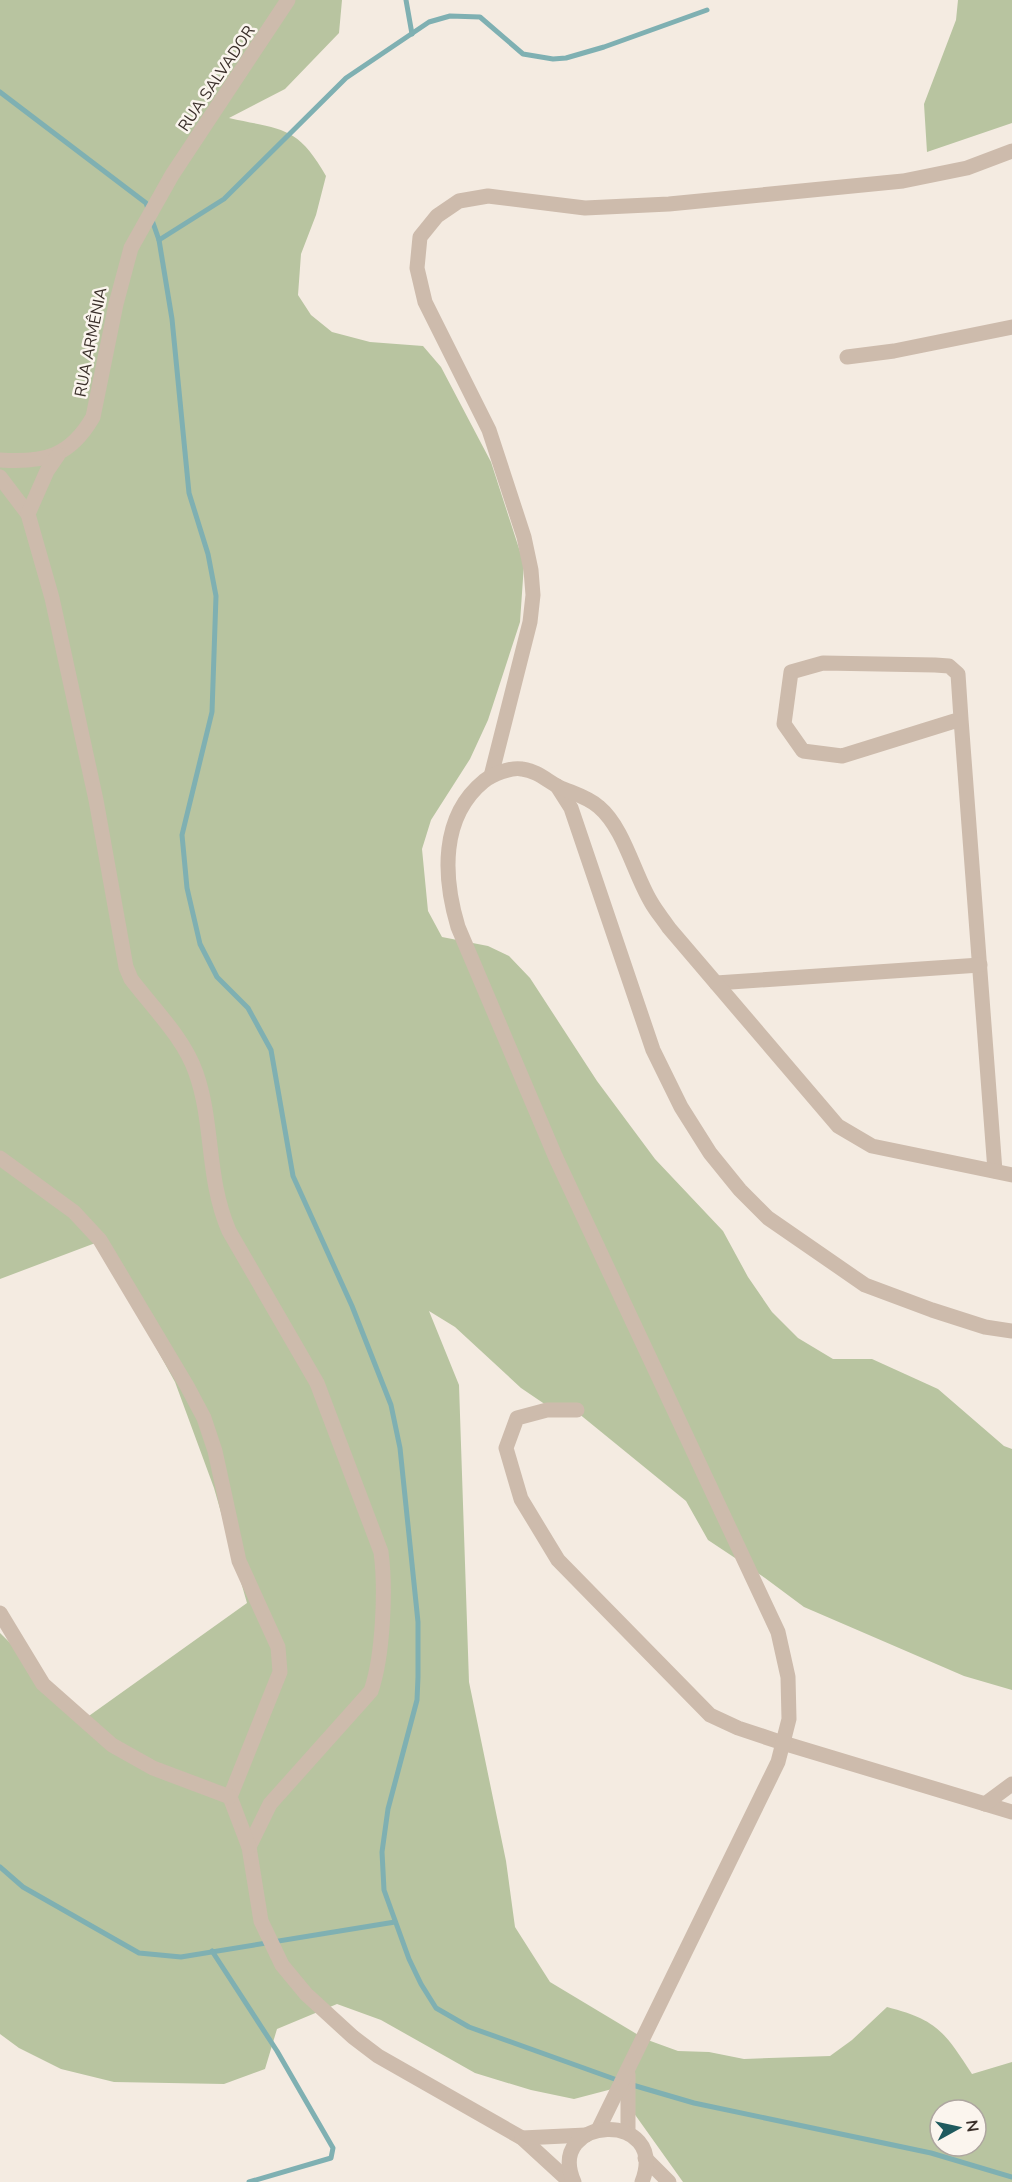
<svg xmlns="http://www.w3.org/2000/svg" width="1012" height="2182" viewBox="0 0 1012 2182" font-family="'Nunito Sans',sans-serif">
  <rect width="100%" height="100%" fill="#f4ebe1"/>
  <g fill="#b8c4a0" fill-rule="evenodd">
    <path d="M0,0H342L339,33L285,89L229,118C282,130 297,125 326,176L316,215L301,254L298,295L311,315L332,332L370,342L423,346L441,367L491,462L524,564L520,622L488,720L470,759L431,820L422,849L428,911L442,937L488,946L509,956L530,978L597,1081L655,1159L723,1231L748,1277L772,1312L798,1338L833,1359H872L938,1389L1004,1446L1012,1449V1690L964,1676L804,1607L765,1578L708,1540L686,1501L578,1413L549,1407L521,1388L455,1327L429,1311L459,1385L469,1682L506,1861L515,1927L550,1982L645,2039L678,2051L709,2052L744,2059L830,2056L852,2040L887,2007C937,2020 944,2031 972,2074L1012,2062V2182H683L616,2088L574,2099L531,2090L475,2073L381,2020L337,2004L277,2029L265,2069L224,2084L114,2082L61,2069L19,2048L0,2034V1633L86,1718L247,1603L214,1488L175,1382L98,1242L0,1279ZM940,2110H976V2146H940Z"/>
    <path d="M958,0H1012V123L927,152L924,104L956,20Z"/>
  </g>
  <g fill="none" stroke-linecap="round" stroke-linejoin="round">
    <g stroke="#7fb0b2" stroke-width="5">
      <path d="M406,0L412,34"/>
      <path d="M0,92L146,203L159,240L172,319L189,493L208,554L216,596L212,712L182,835L187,888L200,944L217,977L248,1008L271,1050L293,1176L352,1306L391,1405L400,1448L418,1622V1677L417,1700L388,1809L382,1852L384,1890L409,1959L421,1984L436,2008L469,2027L620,2081"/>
      <path d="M159,240L224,199L346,78L429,22L450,16L480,17L523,54L553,59L566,58L604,47L707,10"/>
      <path d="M0,1867L23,1887L139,1953L181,1957L395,1922"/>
      <path d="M212,1951L277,2051L333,2148L331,2158L249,2182"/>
      <path d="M629,2084L694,2103L931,2153L1012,2177"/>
    </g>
    <g stroke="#cdbbac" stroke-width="15">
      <path d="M847,357L894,351L1012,327"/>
      <path d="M0,460C44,463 70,457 93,417L116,304L131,248L172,175L288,0"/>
      <path d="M0,477L28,514L52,598L96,800L126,967L131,979C153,1008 184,1038 196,1073C214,1124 206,1178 229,1231L317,1383L381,1552C386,1590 383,1656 371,1691L270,1804L249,1847L261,1921L282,1965L306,1994L353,2037L378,2056L522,2138L570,2182"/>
      <path d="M28,514L47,471L58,455"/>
      <path d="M961,719L842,756L803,751L784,724L791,672L823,663L935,665L949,666L958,674L961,719L995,1171"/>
      <path d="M491,776L530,622L533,595L531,570L524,537L489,430L425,302L417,268L420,237L437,216L459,201L488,196L585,208L669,204L903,181L967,168L1012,151"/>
      <path d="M557,786L571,808L653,1050L681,1107L710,1153L740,1190L768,1218L865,1285L932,1310L985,1327L1012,1331"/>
      <path d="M716,983L980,965"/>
      <path d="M0,1158L74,1212L100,1240L187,1386L204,1418L215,1451L239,1561L278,1647L280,1672L230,1797L249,1847"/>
      <path d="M577,1410H547L517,1418L506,1448L521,1499L558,1560L710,1715L738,1728L783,1743L1012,1812"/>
      <path d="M0,1613L43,1684L112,1745L153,1768L230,1797"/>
      <path d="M985,1804L1012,1784"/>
      <path d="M628,2074V2133"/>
      <path d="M599,2128L778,1762L789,1719L788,1677L778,1632L556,1158L458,927C443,877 440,817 484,781C493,774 511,767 522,769C537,771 546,780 559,787C572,793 588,797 599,807C624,828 634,874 651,902C656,911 663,919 669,928L838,1126L872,1146L1012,1175"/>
      <path d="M522,2138L586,2135"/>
      <path d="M645,2158L669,2182"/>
      <path d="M574,2182C544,2115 670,2109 642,2182"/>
    </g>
  </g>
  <g text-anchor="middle" stroke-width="5" stroke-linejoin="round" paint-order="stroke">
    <g font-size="16" fill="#3b302b" stroke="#fbf5ee">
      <text transform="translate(216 78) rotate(-56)" y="6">RUA SALVADOR</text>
      <text transform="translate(90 342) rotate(-79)" y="6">RUA ARMÊNIA</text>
    </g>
  </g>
  <g transform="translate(958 2128) rotate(82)"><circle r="28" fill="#fbf5ee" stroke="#aea6a0" stroke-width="1.5"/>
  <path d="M0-4.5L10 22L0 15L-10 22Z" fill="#1f5a5e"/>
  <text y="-9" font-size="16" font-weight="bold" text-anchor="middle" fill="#3b302b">N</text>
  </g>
</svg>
